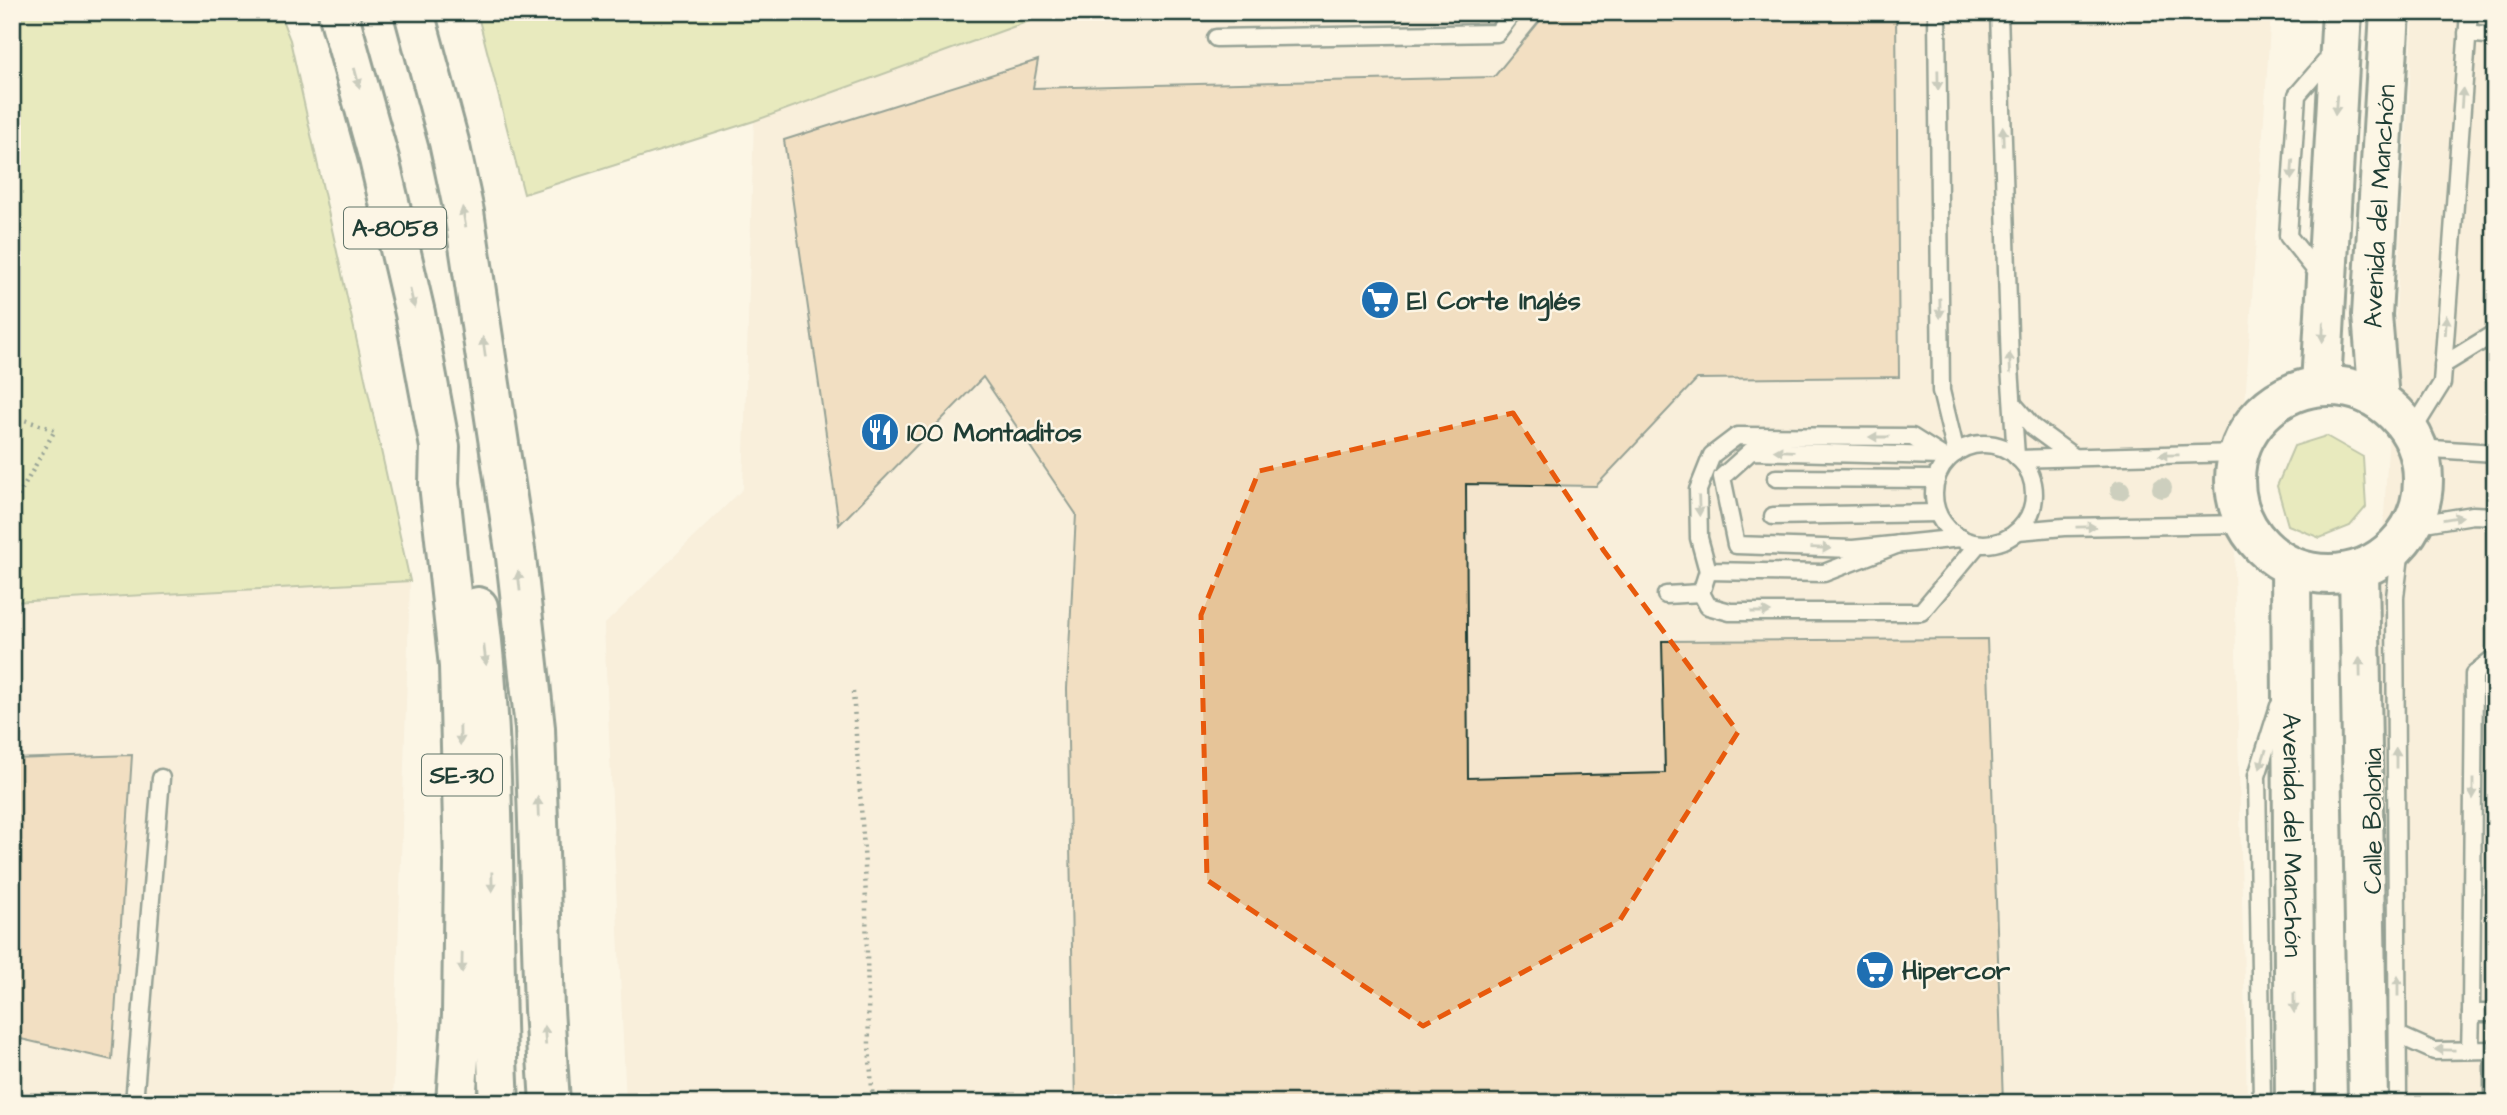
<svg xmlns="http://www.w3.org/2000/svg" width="2507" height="1115" viewBox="0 0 2507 1115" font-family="'Architects Daughter',sans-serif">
  <rect width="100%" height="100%" fill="#fcf5e5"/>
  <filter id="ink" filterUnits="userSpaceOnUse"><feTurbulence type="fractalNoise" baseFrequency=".0143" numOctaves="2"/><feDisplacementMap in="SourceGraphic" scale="14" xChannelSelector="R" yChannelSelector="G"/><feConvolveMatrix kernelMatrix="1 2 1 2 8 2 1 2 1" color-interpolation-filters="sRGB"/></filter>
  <g filter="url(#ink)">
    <g fill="#f5e6ce">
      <path d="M1054,12H2271L2234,569L2247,1103H626L604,625L743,489L754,121Z"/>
      <path d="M2414,12H2495V1103H2386L2376,651Z"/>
      <path d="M410,581L393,1103H12V602Z"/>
    </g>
    <g fill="#d0dc8f" stroke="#788c62" stroke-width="2">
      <path d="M12,12H279L290,40L410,581L12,602Z"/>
      <path d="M477,12H1054L754,121L524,194Z"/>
      <path d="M2326,436L2363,457L2366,507L2350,526L2320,538L2288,525L2277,486L2294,446Z"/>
    </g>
    <g fill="#e6c498" stroke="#1f3d34" stroke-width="2">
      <path d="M1547,12H1896L1899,377L1697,379L1596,486L1466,484L1468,778L1665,773L1662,641L1987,639L2003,1103H1075L1067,689L1076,514L983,377L839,525L784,140L1038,60L1033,88L1494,77Z"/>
      <path d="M132,755L112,1060L12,1037V759Z"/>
    </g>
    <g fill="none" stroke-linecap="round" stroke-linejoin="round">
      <defs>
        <g id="service">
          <path d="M1937,12L1941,391L1956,453"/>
          <path d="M1999,12L2010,367L2016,456"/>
          <path d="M2467,33L2495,36"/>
          <path d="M1216,38L1497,33L1513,12"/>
          <path d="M2321,277L2288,236L2297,95L2334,52"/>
          <path d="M2443,365L2495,333"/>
          <path d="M2013,404L2033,427L2074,457"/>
          <path d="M2411,433L2442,383L2469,12"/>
          <circle cx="1984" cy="494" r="50"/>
          <path d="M2417,448L2495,453"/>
          <path d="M1941,456L1751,451L1722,477L1736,545L1853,549L1961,538"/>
          <path d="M2019,459L2238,453"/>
          <path d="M1776,478L1936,479"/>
          <path d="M1773,516L1937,513"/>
          <path d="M2412,525L2473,515L2495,516"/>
          <path d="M2018,531L2064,527L2245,524"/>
          <path d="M1899,544L1824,573L1708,571L1699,538L1698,490L1712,455L1737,436L1912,437L1942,456"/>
          <path d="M1708,571L1701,593L1708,606L1730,612H1921L1978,544"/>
          <path d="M1666,595L1701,593"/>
          <path d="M2495,657L2474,674L2471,1013H2495"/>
          <path d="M2398,1035L2434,1051L2495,1050"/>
          <path d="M2470,1050L2471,1013"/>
          <path d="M134,1103L161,778"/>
          <path d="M2262,1103L2257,776L2279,706"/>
          <path d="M2398,1103L2395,597L2402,539"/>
          <path d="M2493,1103V1050"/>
        </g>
        <g id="secondary">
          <path d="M2321,385L2342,12"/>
          <circle cx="2329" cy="480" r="94"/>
          <path id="s1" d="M2379,400L2372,315L2390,12"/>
          <path id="s2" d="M2291,567L2295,1103"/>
          <path d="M2359,570L2368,1103"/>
        </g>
        <g id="motorway">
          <path d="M338,12L379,159L415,313L440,447L439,484L459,666L464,865L462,1015L456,1103"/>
          <path d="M414,12L449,142L464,212L516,557L535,728L544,1009L550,1103"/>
          <path d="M478,607C499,771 490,937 499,1103"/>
        </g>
      </defs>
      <use href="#service" stroke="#1f3d34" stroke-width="21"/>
      <use href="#secondary" stroke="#1f3d34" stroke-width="44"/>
      <use href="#motorway" stroke="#1f3d34" stroke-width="44"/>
      <g stroke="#1f3d34" stroke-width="4.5" stroke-dasharray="2 5" stroke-linecap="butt">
        <path d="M12,416L55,430L12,508"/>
        <path d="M853,692L865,865L869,1045L873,1103"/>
      </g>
      <use href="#service" stroke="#fcf5e5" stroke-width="16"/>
      <use href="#secondary" stroke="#fcf5e5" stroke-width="38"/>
      <use href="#motorway" stroke="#fcf5e5" stroke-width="38"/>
    </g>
    <g fill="#96a18e">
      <circle cx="2162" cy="488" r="10"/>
      <circle cx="2120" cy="490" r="10"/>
    </g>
    <defs><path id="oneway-solid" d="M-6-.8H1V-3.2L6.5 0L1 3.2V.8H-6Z" transform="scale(1.75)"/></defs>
    <g fill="#8e998c">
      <use href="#oneway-solid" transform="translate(357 78) rotate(75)"/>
      <use href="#oneway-solid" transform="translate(1938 80) rotate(89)"/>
      <use href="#oneway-solid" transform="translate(2462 98) rotate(-86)"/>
      <use href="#oneway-solid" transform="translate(2336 105) rotate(94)"/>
      <use href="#oneway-solid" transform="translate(2003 136) rotate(-92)"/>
      <use href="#oneway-solid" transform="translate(2292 170) rotate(94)"/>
      <use href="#oneway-solid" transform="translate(464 217) rotate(-100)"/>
      <use href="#oneway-solid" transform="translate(412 298) rotate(77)"/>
      <use href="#oneway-solid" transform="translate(1940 308) rotate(89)"/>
      <use href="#oneway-solid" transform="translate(2446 325) rotate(-86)"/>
      <use href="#oneway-solid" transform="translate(2323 332) rotate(92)"/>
      <use href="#oneway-solid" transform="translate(484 347) rotate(-98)"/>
      <use href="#oneway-solid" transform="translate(2010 363) rotate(-93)"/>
      <use href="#oneway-solid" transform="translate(1879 437) rotate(-180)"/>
      <use href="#oneway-solid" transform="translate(1784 451) rotate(-178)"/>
      <use href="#oneway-solid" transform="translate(2169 455) rotate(179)"/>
      <use href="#oneway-solid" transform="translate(1699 506) rotate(88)"/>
      <use href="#oneway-solid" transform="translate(2453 518) rotate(-9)"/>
      <use href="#oneway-solid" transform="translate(2086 527) rotate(-1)"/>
      <use href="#oneway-solid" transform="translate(1821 548) rotate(2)"/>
      <use href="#oneway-solid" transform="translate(519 581) rotate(-96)"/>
      <use href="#oneway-solid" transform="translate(1761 612)"/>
      <use href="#oneway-solid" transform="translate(485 655) rotate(83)"/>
      <use href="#oneway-solid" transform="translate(2360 667) rotate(-91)"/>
      <use href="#oneway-solid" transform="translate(460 735) rotate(89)"/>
      <use href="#oneway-solid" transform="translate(2396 758) rotate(-90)"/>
      <use href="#oneway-solid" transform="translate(2263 759) rotate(108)"/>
      <use href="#oneway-solid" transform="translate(2473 789) rotate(90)"/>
      <use href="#oneway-solid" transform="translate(538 807) rotate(-92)"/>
      <use href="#oneway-solid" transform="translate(492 882) rotate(89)"/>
      <use href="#oneway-solid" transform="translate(462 963) rotate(91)"/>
      <use href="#oneway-solid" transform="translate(2398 986) rotate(-90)"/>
      <use href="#oneway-solid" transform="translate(2294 1003) rotate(89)"/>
      <use href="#oneway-solid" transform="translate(545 1035) rotate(-94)"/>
      <use href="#oneway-solid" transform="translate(2445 1050) rotate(-179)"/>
    </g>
  </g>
  <path d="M0 0H2507V1115H0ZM1513,413L1604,551L1738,732L1620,920L1423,1026L1207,880L1201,615L1259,471Z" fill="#fcf5e5" fill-opacity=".55" fill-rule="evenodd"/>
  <path fill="none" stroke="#e8590c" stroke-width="5" stroke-dasharray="14 9" stroke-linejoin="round" d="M1513,413L1604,551L1738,732L1620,920L1423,1026L1207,880L1201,615L1259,471Z"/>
  <defs>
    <symbol id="supermarket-disc" viewBox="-11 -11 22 22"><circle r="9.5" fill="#1f6fb2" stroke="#fcf5e5"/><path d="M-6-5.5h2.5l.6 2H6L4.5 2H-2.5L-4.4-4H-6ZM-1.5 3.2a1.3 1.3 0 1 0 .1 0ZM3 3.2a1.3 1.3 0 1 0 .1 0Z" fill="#fff"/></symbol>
    <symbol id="restaurant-disc" viewBox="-11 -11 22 22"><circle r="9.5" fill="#1f6fb2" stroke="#fcf5e5"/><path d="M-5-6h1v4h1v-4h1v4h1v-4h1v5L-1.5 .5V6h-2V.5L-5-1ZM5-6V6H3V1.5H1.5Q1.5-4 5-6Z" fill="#fff"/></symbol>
  </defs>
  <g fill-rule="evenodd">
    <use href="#supermarket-disc" x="1358" y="278" width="44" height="44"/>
    <use href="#restaurant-disc" x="858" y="410" width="44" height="44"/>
    <use href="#supermarket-disc" x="1853" y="948" width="44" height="44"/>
  </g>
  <g text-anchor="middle" stroke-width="5" stroke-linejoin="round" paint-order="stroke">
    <g fill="#fcf5e5" stroke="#617469" stroke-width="2">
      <rect x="344" y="207.5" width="102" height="41" rx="5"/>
      <rect x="422" y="754.5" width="80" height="41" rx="5"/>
    </g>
    <g font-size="24" font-weight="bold" fill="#1f3d34">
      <text x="395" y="236">A-8058</text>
      <text x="462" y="783">SE-30</text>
    </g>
    <g font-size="26" fill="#1f3d34" stroke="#fcf5e5">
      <text dy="9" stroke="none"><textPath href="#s1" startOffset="194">Avenida del Manchón</textPath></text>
      <text transform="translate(2372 821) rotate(-90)" y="9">Calle Bolonia</text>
      <text dy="9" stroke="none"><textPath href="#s2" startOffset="268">Avenida del Manchón</textPath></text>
    </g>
    <g font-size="26" font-weight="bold" fill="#1f3d34" stroke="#fcf5e5" text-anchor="start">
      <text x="1407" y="309">El Corte Inglés</text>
      <text x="907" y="441">100 Montaditos</text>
      <text x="1902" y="979">Hipercor</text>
    </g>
  </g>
  <rect width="2507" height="1115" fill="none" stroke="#fcf5e5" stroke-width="42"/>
  <rect x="21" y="21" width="2465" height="1073" fill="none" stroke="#1f3d34" stroke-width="2.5" filter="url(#ink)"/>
</svg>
